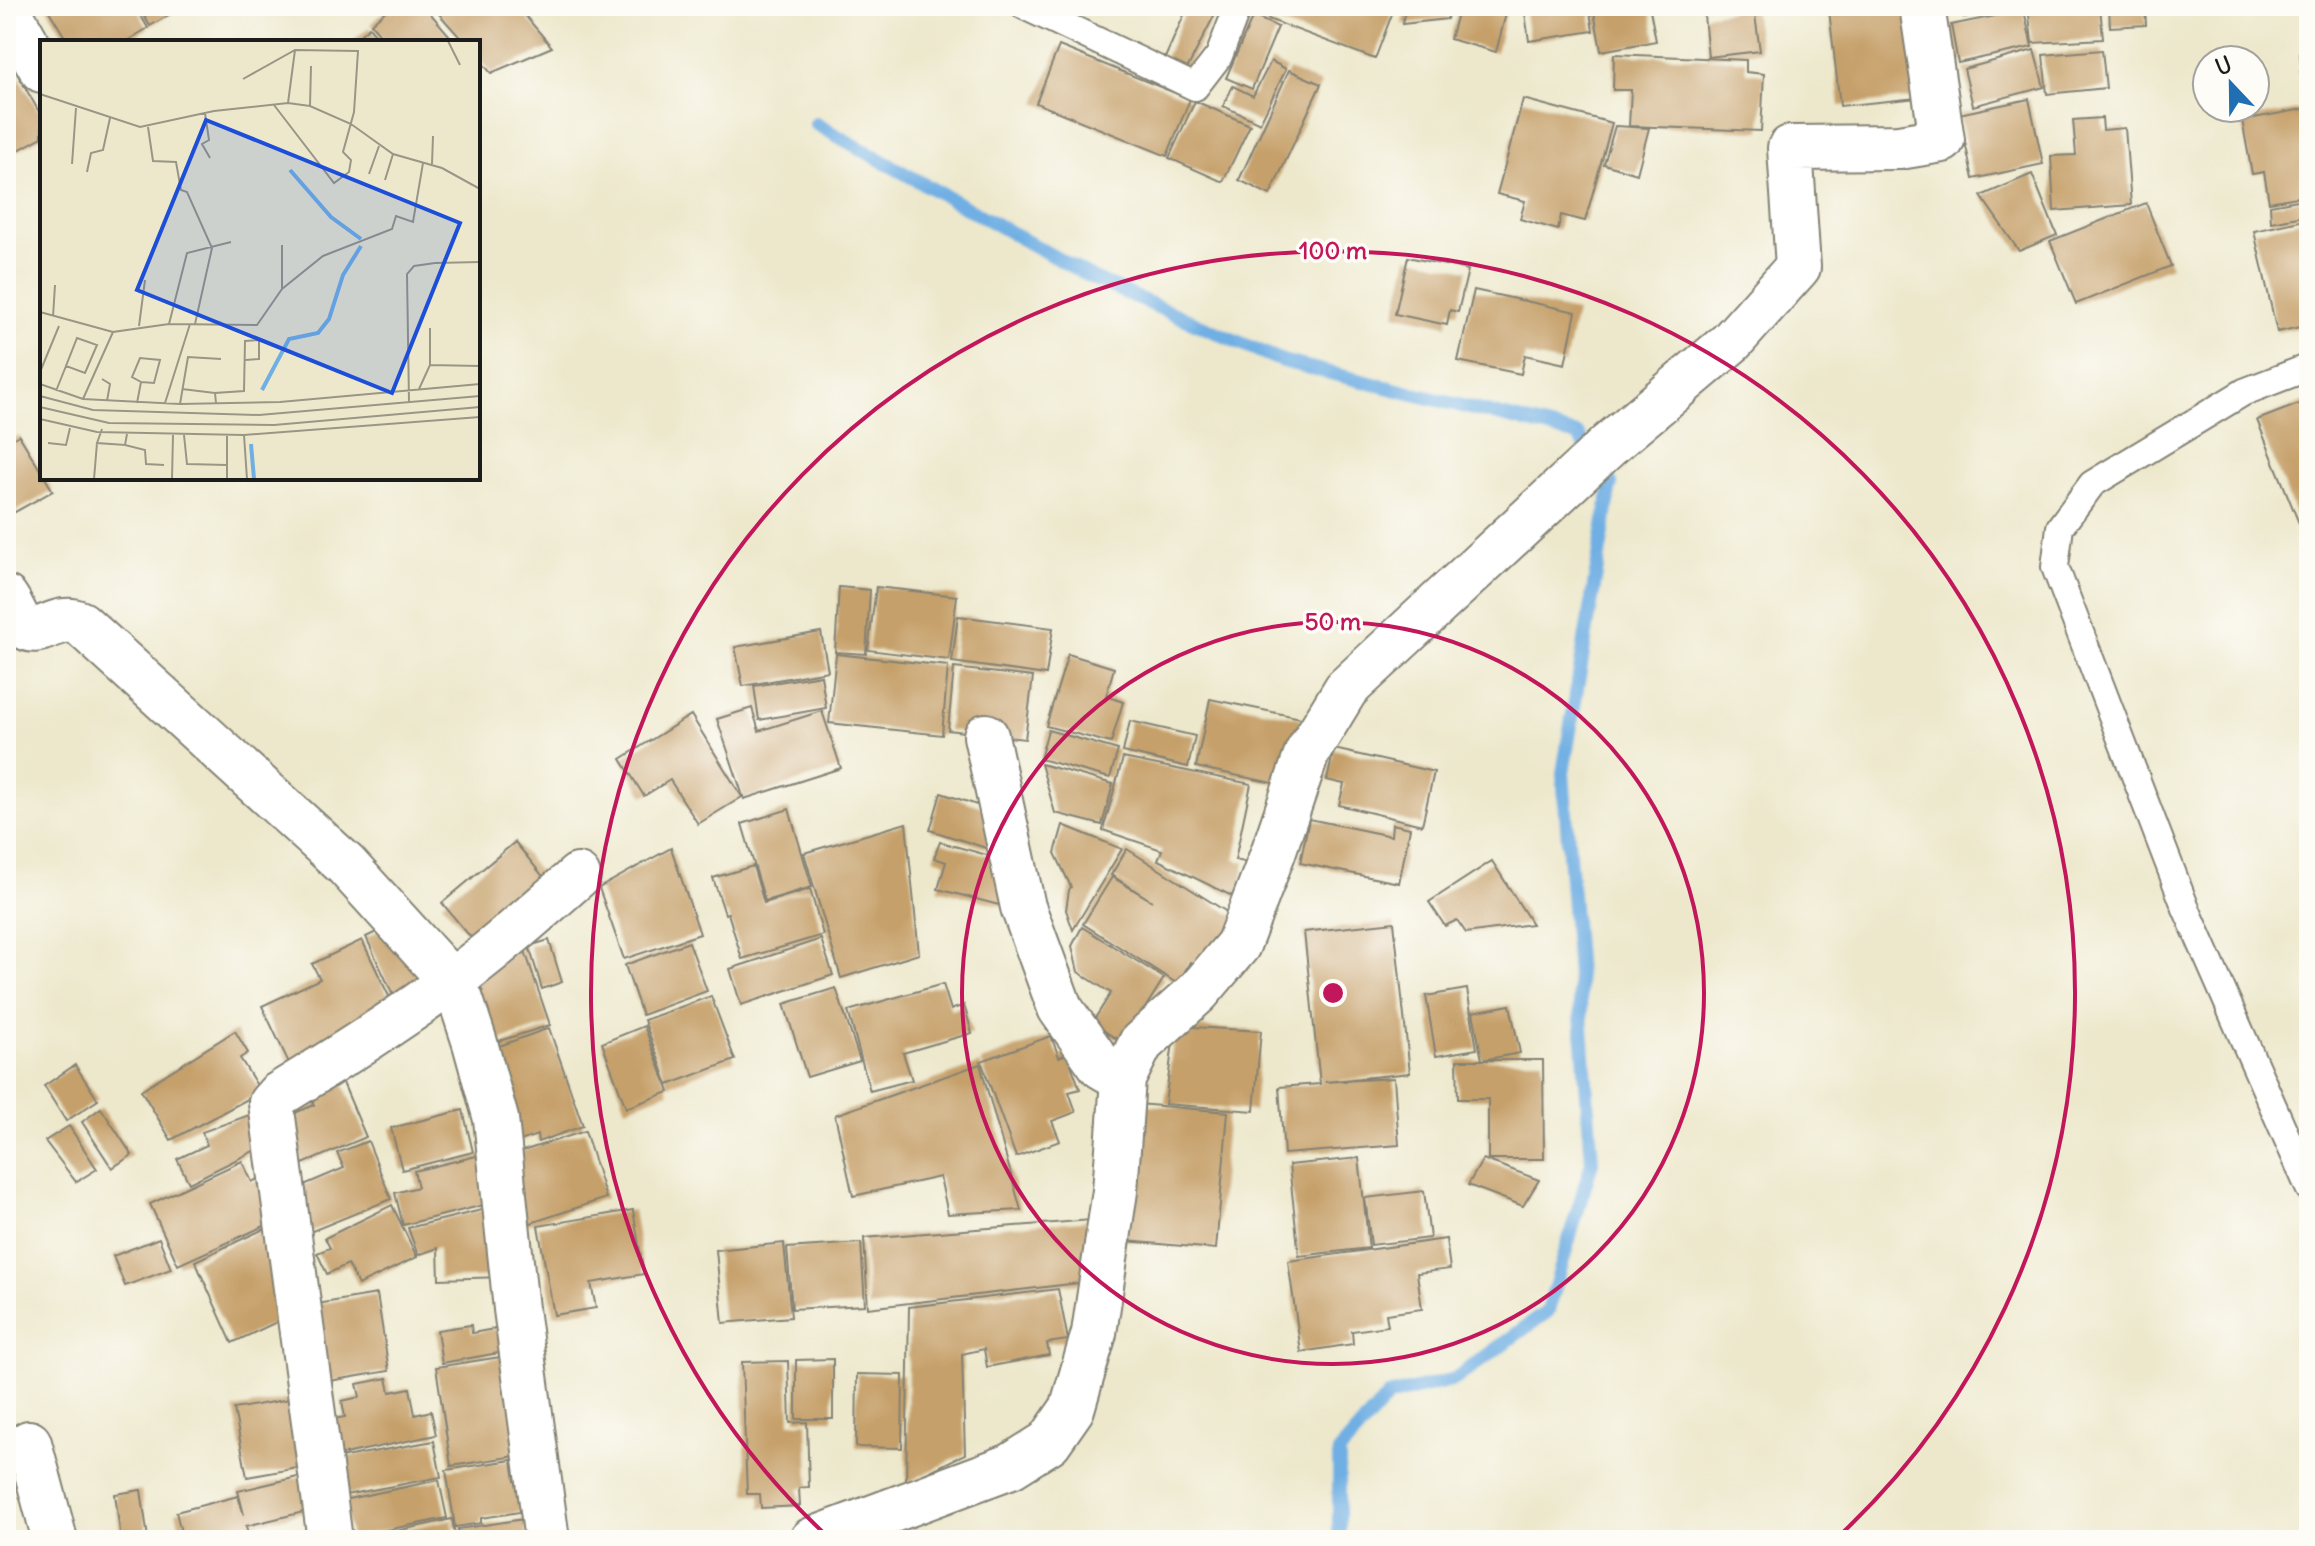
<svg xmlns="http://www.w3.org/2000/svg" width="2315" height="1546" viewBox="0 0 2315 1546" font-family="Delius,sans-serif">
  <rect width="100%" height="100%" fill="#fdfcf7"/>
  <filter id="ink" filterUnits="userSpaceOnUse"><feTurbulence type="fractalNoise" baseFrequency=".0125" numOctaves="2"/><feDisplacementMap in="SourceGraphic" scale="16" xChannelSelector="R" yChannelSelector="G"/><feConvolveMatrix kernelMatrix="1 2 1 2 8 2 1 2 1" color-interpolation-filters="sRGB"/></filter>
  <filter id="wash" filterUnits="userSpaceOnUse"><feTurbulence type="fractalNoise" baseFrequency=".006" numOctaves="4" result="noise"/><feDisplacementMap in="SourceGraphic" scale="32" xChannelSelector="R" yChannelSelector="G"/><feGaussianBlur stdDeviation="1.8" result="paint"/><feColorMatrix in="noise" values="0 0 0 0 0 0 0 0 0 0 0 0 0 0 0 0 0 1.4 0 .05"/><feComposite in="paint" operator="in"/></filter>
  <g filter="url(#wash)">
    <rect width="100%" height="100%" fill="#ede8cc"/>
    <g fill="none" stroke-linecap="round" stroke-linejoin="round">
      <path stroke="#70afe3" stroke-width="14" d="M816,124L1096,280L1282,361L1578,435L1611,484L1563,773L1592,1162L1548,1311L1455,1379L1388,1396L1339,1452V1540"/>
    </g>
    <g id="blocks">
      <g fill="#c6a06b">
        <path d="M46,6H135L148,28L125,42H68Z"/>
        <path d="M138,6H184L150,26Z"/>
        <path d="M391,6H424L455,42H386L371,24Z"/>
        <path d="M432,6H517L552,47L491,73L478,58V42H464Z"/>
        <path d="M1188,6H1219L1184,75L1161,67Z"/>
        <path d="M1273,6H1395L1375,59L1268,19Z"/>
        <path d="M1406,6H1450L1447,19L1402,24Z"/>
        <path d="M1459,6H1508L1496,52L1450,39Z"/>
        <path d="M1524,6H1589L1593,31L1529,41Z"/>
        <path d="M1593,6H1661L1650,10L1656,41L1601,51Z"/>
        <path d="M1799,6H1821V8L1799,11Z"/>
        <path d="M1866,6H1908L1917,98L1840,106L1829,10Z"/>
        <path d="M1962,6H2014V7L1964,17Z"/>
        <path d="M2028,6H2100L2103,39L2032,43Z"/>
        <path d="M2109,6H2145L2146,25L2110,27Z"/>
        <path d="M1754,8L1760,51L1708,57L1704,15Z"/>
        <path d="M2024,10L2032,47L1958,63L1951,25Z"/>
        <path d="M1253,16L1278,27L1252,89L1226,78Z"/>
        <path d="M369,27L382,42H352Z"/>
        <path d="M1059,46L1190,99L1167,156L1036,103Z"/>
        <path d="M2034,50L2044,87L1973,106L1964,69Z"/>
        <path d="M2102,50L2106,88L2047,94L2043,55Z"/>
        <path d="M2309,53V78H2302L2300,54Z"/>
        <path d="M6,54L42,117V137L6,157Z"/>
        <path d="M1614,54L1746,60V72L1764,74L1761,131L1629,126L1631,90H1613Z"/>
        <path d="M1271,61L1286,69L1260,123L1223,106L1233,86L1253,96Z"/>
        <path d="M1289,70L1321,84L1270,195L1239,180Z"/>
        <path d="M1523,99L1612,123L1585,221L1561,215L1558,230L1520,219L1525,201L1497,194Z"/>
        <path d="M2029,99L2043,164L1973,179L1959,114Z"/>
        <path d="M1195,101L1250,125L1223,182L1169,158Z"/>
        <path d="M2309,108V195L2269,202L2264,172L2252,174L2242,120Z"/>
        <path d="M2102,118L2103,130L2125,128L2131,205L2054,211L2051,156L2076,155L2073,120Z"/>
        <path d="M1615,126L1649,128L1637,174L1604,164Z"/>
        <path d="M2032,174L2057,235L2019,251L1981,196Z"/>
        <path d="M2309,198V215L2271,222L2270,205Z"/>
        <path d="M2146,203L2171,266L2076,304L2050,241Z"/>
        <path d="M2309,219V325L2277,332L2254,231Z"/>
        <path d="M1408,257L1468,270L1458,312L1450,310L1447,325L1395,314Z"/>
        <path d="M1474,290L1576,312L1565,364L1525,355L1521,374L1458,361Z"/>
        <path d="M2309,400V548L2257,420Z"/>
        <path d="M6,410L14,424L6,429Z"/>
        <path d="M19,435L42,473V478H45L53,491L6,517V443Z"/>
        <path d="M839,587L870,590L866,654L835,652Z"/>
        <path d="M876,587L957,596L949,660L868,650Z"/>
        <path d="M958,616L1053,628L1046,675L952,662Z"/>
        <path d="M821,632L828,671L743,686L735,647Z"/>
        <path d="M836,654L948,666L942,735L829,723Z"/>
        <path d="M1068,654L1114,668L1106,696L1123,702L1111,743L1046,726Z"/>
        <path d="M954,668L1033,677L1025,739L948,730Z"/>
        <path d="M821,675L826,708L759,720L754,686Z"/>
        <path d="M1210,699L1301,718L1287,786L1196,767Z"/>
        <path d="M752,708L759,731L822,711L841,768L744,799L717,719Z"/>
        <path d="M691,715L742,797L698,824L670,780L644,796L621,759Z"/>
        <path d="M1130,721L1195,736L1188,767L1123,752Z"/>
        <path d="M1048,730L1118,750L1110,778L1040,759Z"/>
        <path d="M1334,749L1434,772L1422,825L1339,805L1344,784L1327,780Z"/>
        <path d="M1123,758L1251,784L1235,860L1245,862L1238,899L1158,860L1162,850L1103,830Z"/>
        <path d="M1041,764L1113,784L1102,825L1055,813Z"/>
        <path d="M941,793L998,812L986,848L930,830Z"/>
        <path d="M789,809L812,887L765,901L742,824Z"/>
        <path d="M1309,819L1391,836L1392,824L1410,828L1399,883L1300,863Z"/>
        <path d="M906,823L919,954L841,978L804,853Z"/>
        <path d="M1063,825L1122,849L1073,930L1066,910L1069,890L1071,887L1055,853Z"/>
        <path d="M515,842L550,885L477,945L442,903Z"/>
        <path d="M940,842L1005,860L1010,908L938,889L946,862L934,858Z"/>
        <path d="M671,848L700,934L624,959L599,888Z"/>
        <path d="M1127,849L1238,919L1209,974L1190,962L1178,984L1083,924L1112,877L1152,901L1111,875Z"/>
        <path d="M1492,861L1532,924L1466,933L1457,920L1445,926L1429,902Z"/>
        <path d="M753,866L764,903L810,889L823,935L742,959L728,913L725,914L713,878Z"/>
        <path d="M397,922L430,994L399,1008L366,937Z"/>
        <path d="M1394,922L1410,1073L1325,1082L1394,1078L1399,1145L1284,1154L1279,1087L1320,1084L1304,932Z"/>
        <path d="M1082,927L1164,978L1123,1043L1092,1023L1111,993L1078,972L1072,946Z"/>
        <path d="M821,939L833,975L741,1005L730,969Z"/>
        <path d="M362,940L397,1013L289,1063L262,1006L320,979L312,964Z"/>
        <path d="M549,940L562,982L542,989L529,946Z"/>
        <path d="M689,942L707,991L642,1015L625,965Z"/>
        <path d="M523,945L550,1025L493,1043L472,980Z"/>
        <path d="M943,984L951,1010L964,1005L972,1033L903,1053L912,1080L870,1091L848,1011Z"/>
        <path d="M836,988L860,1061L807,1077L784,1004Z"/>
        <path d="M1467,989L1477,1049L1436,1056L1426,996Z"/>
        <path d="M711,996L735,1060L668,1085L644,1020Z"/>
        <path d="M1510,1005L1520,1053L1482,1060L1473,1012Z"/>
        <path d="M644,1026L669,1092L626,1108L602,1043Z"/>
        <path d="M1175,1026L1261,1031L1254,1111L1165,1104Z"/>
        <path d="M549,1028L583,1126L538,1142L537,1135L509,1145L494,1048Z"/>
        <path d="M235,1031L248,1053L240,1058L261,1092L171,1140L141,1090Z"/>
        <path d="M1051,1036L1059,1057L1067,1054L1080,1089L1069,1092L1076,1112L1052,1121L1060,1141L1016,1157L981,1061Z"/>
        <path d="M1457,1060H1543L1544,1159H1488V1099H1458Z"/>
        <path d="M980,1064L1021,1210L948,1214L940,1177L853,1196L835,1115Z"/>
        <path d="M75,1065L98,1100L66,1121L44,1086Z"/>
        <path d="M338,1071L366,1137L303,1164L283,1118L314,1105L306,1084Z"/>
        <path d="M1138,1104L1228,1112L1216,1249L1126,1241Z"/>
        <path d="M101,1108L132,1155L112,1168L82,1122Z"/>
        <path d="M263,1110L270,1143L189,1183L177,1159L207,1145L202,1132Z"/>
        <path d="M463,1110L473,1152L402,1170L391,1128Z"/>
        <path d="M69,1126L97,1169L76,1182L45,1141Z"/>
        <path d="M585,1131L606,1198L519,1227L510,1155Z"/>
        <path d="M368,1141L391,1199L310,1232L302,1213L308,1211L299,1187L344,1168L337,1153Z"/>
        <path d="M489,1153L500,1201L403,1225L395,1193L418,1187L414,1171Z"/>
        <path d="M1359,1158L1369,1248L1299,1256L1289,1165Z"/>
        <path d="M1483,1159L1539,1180L1523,1206L1468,1185Z"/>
        <path d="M242,1161L252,1182L264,1176L284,1217L178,1265L150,1204Z"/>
        <path d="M1424,1191L1430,1238L1371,1245L1365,1198Z"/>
        <path d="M392,1205L417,1257L358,1285L348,1264L327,1274L317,1253L330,1248L325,1238Z"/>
        <path d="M502,1205L504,1277L439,1279L438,1248L418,1255L408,1228Z"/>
        <path d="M633,1210L644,1274L591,1283L596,1308L554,1315L538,1226Z"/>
        <path d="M1091,1220L1087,1282L868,1308L864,1238Z"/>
        <path d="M277,1223L294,1314L232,1343L195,1261Z"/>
        <path d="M159,1238L171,1269L125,1286L113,1256Z"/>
        <path d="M1446,1239L1450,1269L1417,1273L1422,1309L1386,1314L1388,1326L1352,1331L1353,1344L1301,1352L1288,1261Z"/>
        <path d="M784,1243L791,1317L723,1323L716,1250Z"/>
        <path d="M861,1243L865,1305L792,1309L787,1248Z"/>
        <path d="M1058,1289L1068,1340L1047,1343L1049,1355L987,1367L984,1349L962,1354L965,1454L906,1483L909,1307Z"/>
        <path d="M377,1294L389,1371L329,1381L317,1304Z"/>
        <path d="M471,1325L472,1333L500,1328L504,1352L442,1363L437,1330Z"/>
        <path d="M507,1356L523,1455L451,1466L436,1367Z"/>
        <path d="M833,1359V1419H796V1360Z"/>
        <path d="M788,1361L790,1423L807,1422L809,1487L799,1488L800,1506L761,1508L760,1494H747L742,1362Z"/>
        <path d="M857,1374L903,1375L902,1448L856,1447Z"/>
        <path d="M387,1378L390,1392L410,1388L415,1415L431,1411L436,1435L335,1456L327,1420L345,1417L342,1401L360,1397L357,1384Z"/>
        <path d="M301,1397L315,1465L247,1477L234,1409Z"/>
        <path d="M434,1441L441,1477L340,1496L333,1459Z"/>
        <path d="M512,1460L515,1480L526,1478L530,1504L520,1505V1512L481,1518V1523L455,1527L446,1470Z"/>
        <path d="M319,1472L324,1507L246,1526L249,1540H183L176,1512L238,1496L244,1515L238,1491Z"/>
        <path d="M439,1480L447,1518L351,1537L343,1500Z"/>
        <path d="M141,1490L148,1538L121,1540L115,1494Z"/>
        <path d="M452,1519L456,1540H359V1539Z"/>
        <path d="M524,1519L527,1540H460L458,1529Z"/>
      </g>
    </g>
  </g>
  <g filter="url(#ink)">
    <use href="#blocks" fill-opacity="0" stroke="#848274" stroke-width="2"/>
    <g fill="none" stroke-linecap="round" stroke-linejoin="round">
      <defs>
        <g id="lane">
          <path d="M1024,6L1195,87L1219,56L1238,6"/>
          <path d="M2309,367L2244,392L2092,484L2060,527L2055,567L2185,906L2309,1188"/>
        </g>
        <g id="street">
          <path d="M6,6L42,70"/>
          <path d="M6,598C12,606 16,620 24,626C40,639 57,612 81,624L346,865L451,981L461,1000L475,1043L496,1119L516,1309L547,1540"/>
          <path d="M986,736L1023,907L1060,1008L1101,1066L1123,1079"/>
          <path d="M29,1443L55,1540"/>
          <path d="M330,1540L271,1103L278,1095C337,1059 394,1023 449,983C494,950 536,913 578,876"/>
          <path d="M812,1540L1011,1466L1049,1442L1072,1409L1094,1333L1115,1191L1123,1079L1141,1043L1198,992L1238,945L1273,853L1307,753L1346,689L1610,444L1731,342L1798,267L1790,148L1899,147L1942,140L1922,6"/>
        </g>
      </defs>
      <use href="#lane" stroke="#848274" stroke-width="30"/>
      <use href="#street" stroke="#848274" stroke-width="48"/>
      <use href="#lane" stroke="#fff" stroke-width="26"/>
      <use href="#street" stroke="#fff" stroke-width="44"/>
    </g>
  </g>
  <g fill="none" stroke="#c2185b" stroke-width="4">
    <circle cx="1333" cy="993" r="371"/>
    <path d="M827 1536A742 742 0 1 1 1839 1536"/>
  </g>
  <g transform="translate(40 40)">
    <rect width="440" height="440" fill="#ede8cc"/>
    <path fill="none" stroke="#70afe3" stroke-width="4" d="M250,130L291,177L321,199M222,350L249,299L278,293L289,279L303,235L321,206M211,404L214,439"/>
    <path fill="none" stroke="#999686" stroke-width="2" d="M408,1L420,25M203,39L255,10L318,11L314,72L303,112L311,120L309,132L294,143L234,65M0,54L100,87L174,71L248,63L270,66L311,84L353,114L402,128L440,149M248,63L255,10M270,66L271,26M165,73L169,100L162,104L170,118M108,87L113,121L136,122L141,150L147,152L172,208L155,284M32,124L36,68M392,124L393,96M47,132L51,113L63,110L70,78M329,134L339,106M345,140L353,114M242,249V205M0,272L73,292M13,277L15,245M129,284L147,213L191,202M99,286L105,240M37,298L57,305L45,333L26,326ZM390,325L440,326M0,332L19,286M62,339L70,344L67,361M0,344L43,359L140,364L240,362L440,344M142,349L175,353M379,349L390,325V288M16,351L26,326M0,356L53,370L219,375L440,356M43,359L73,292L129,284L217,285L242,249L283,216L352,189L356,176L373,182L383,123M369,362L367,234L374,226L395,223L440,222M97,363L101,342L92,337L100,318L120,320L114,343L101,342M125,363L150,284M176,363L175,353L204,351L205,301L219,300V319L205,320M140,364L148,317L181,319M0,367L69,383L234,385L440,367M0,379L57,392L204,395L440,377M62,389L57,403L85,405L87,394M144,395L147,424L187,425M187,395V439M204,395L207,439M8,403L26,405L30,388M85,405L105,410L106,424L124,425M54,439L57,403M132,439L133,395"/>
    <path fill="#1d4ed8" fill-opacity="0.15" stroke="#1d4ed8" stroke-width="4" d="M166,80L420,183L352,353L97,250Z"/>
    <rect width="440" height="440" fill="none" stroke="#1c1c1c" stroke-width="4"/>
  </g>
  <circle cx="1333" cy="993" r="12" fill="#c2185b" stroke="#fdfcf7" stroke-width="4"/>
  <g font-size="24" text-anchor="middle" font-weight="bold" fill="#c2185b" stroke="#fdfcf7" stroke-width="7" stroke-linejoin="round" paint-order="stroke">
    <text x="1333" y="259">100 m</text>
    <text x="1333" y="630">50 m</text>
  </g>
  <rect width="2315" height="1546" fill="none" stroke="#fdfcf7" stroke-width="32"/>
  <g transform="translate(2231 84) rotate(338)"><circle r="38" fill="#fdfcf7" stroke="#a3a29f" stroke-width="2"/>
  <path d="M0-6L14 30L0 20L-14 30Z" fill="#1f6fb2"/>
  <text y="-12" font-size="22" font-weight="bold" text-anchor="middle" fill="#1c1c1c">U</text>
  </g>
</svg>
